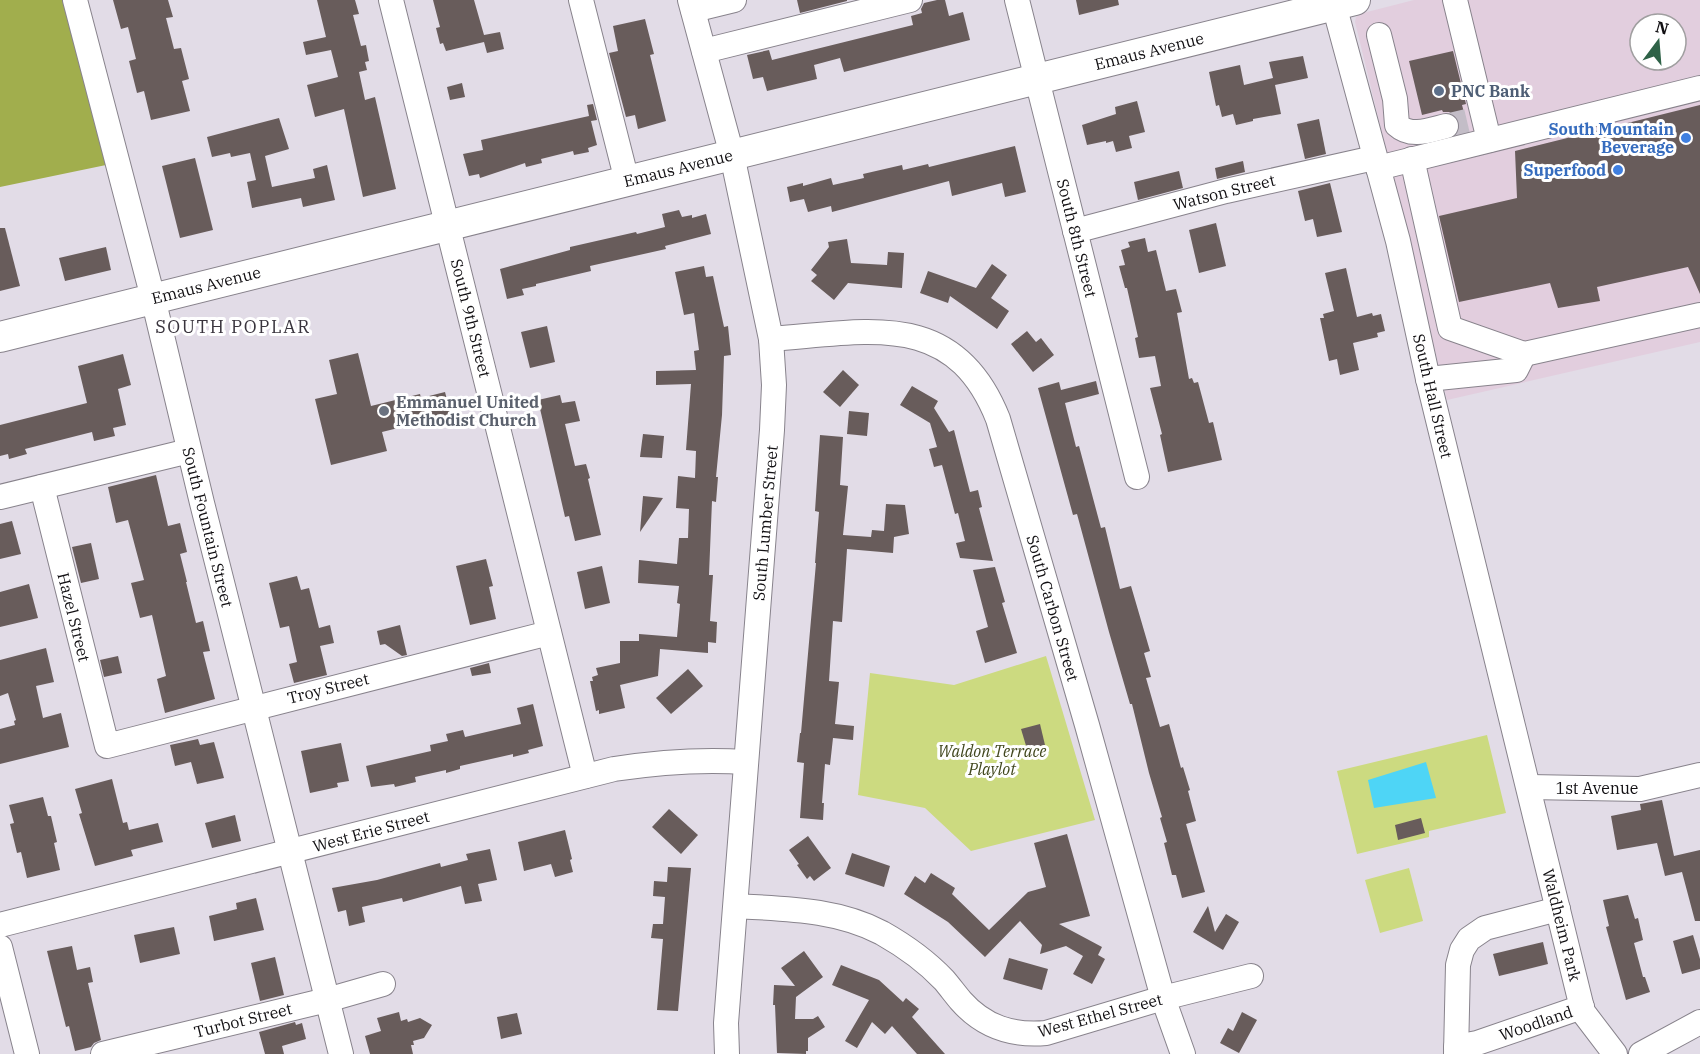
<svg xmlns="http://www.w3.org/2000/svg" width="1700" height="1054" viewBox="0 0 1700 1054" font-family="'IBM Plex Serif',serif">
  <rect width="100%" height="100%" fill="#e2dce7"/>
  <path fill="#e2cede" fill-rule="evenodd" d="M1414,0H1700V342L1447,400L1355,22L1356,17L1363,13ZM1640,24H1676V60H1640Z"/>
  <g fill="#ccda80">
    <path d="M1046,656L1095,820L971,851L925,808L858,795L870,673L954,685Z"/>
    <path d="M1487,735L1506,813L1429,831V837L1357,854L1337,771Z"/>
    <path d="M1409,868L1423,921L1380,933L1365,880Z"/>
  </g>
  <path fill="#a1ae4d" d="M0,0H64L106,165L0,187Z"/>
  <path fill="#4ed5f6" d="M1426,762L1436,798L1374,808L1368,780Z"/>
  <g fill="#685c5b">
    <path d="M113,0H168L173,17L166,18L174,49L181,48L189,79L182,81L190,111L151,120L144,91L137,93L129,61L136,59L128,27L121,29Z"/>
    <path d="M317,0H355L359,14L353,15L361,46L366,45L369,61L365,62L367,70L359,72L365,100L375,97L396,189L363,197L344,109L315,117L307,85L338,77L331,50L306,55L303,42L326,37Z"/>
    <path d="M433,0H474L484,35L500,32L504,49L487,53L484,42L446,51L443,43L440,44L436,28L440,27Z"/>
    <path d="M797,0H847V1L800,13Z"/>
    <path d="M937,0H945L949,16L963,12L970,40L844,72L840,58L814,65L817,79L767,91L763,77L753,79L747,55L769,50L772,60L913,25L911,16L922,13L921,9L924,3Z"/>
    <path d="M1076,0H1118L1119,5L1079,15Z"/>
    <path d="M645,19L654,54L650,55L666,121L638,129L635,115L626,117L609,53L618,51L613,26Z"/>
    <path d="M1453,51L1466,104L1462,105L1467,124L1460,126L1456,116L1449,112H1443L1442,110L1422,115L1409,61Z"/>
    <path d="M1303,56L1308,78L1275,85L1281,114L1253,119V121L1236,125L1233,114L1222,117L1219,105L1216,106L1209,72L1240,65L1244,85L1273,78L1269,62Z"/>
    <path d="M462,83L465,97L450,100L447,87Z"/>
    <path d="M1137,101L1145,132L1129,136L1132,148L1116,152L1113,141L1106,143V141L1087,145L1082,125L1116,114L1115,107Z"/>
    <path d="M593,104L597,120L591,121L597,145L588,148L589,152L574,155L573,151L541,159L542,163L526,167L525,163L480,178L479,174L469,176L463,154L483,150L481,140L589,116L587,105Z"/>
    <path d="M1700,105V294L1688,267L1597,287L1600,301L1558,308L1550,283L1459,302L1439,216L1517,198L1515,151Z"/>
    <path d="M279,118L289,149L265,156L272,187L315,178L313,169L327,165L335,200L303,207L301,198L252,208L247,182L256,180L250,153L231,157L230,153L212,157L207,137Z"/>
    <path d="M1319,119L1326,154L1305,159L1297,124Z"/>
    <path d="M1015,146L1026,192L1005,197L1002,183L952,196L949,181L832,212L831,206L808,212L804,199L790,202L787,187L803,183V186L831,178L833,185L864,178L863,174L902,165L903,170L928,164L929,167Z"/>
    <path d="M195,158L213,230L180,238L162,166Z"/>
    <path d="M1243,161L1245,172L1217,179L1215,168Z"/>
    <path d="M1179,171L1183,188L1138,200L1134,182Z"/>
    <path d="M1330,183L1342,232L1317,237L1313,219L1305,221L1298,191Z"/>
    <path d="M679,210L682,217L692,215V218L706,214L711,234L665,246L666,249L590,266L591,271L536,284V286L522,289L524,295L507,299L500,269L570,250V247L636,232L637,234L665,227L662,214Z"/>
    <path d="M1216,223L1226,266L1199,273L1189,230Z"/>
    <path d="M0,228H5L20,286L0,291Z"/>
    <path d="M1145,238L1148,252L1156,250L1166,291L1176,289L1182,312L1177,313L1189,379L1192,378L1194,383L1198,382L1209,423L1213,422L1222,460L1168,472L1160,435L1162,434L1150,388L1161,386L1155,356L1139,358L1135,338L1138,337L1127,288H1125L1119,266L1125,265L1121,250L1130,247L1128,242Z"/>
    <path d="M847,239L851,263L887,265L888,252L904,253L902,288L848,283L834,300L811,281L817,275L811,270L829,247L828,242Z"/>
    <path d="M106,247L111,270L65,281L59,258Z"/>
    <path d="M992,264L1007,275L991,298L1009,311L997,329L950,296L948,303L920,293L928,271L976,288Z"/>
    <path d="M704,266L706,277L713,276L724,327L728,326L731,355L724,356L722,415L716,477H718L716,502L712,501L709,575H713L710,621L717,622L716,643L708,642V653L660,649L658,676L620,685L625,708L599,714V710L596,711L590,681H593L592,677L598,675L596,668L620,663V641H639V634L677,637L680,604L677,603L679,586L638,583L639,560L677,564L679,538H688L689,509L676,508L678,476L695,478L696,451L686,450L691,384L656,385V371L696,370L694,351L699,350L694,313L684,315L675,272Z"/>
    <path d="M1346,268L1357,317L1372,313L1373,316L1381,314L1385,331L1377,333L1378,337L1353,343L1359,370L1340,375L1337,359L1329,361L1320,318H1324L1323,314L1334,311L1325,273Z"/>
    <path d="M547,326L555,362L530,368L521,332Z"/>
    <path d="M1027,331L1036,342L1041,338L1054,355L1033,372L1011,344Z"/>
    <path d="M358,353L371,406L420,394L421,398L445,392L451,415L382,432L387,451L331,465L315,399L337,394L329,360Z"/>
    <path d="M123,354L131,385L118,389L126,425L113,428L115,436L94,441L92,432L25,449L27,454L9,459L8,454L0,456V425L87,403L78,366Z"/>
    <path d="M843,370L859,385L840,407L823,392Z"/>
    <path d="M1096,381L1099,394L1065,403L1076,447L1079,446L1101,528L1105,527L1120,589L1131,586L1150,651L1144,653L1151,677L1146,678L1160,727L1169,724L1181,768L1183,767L1190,790L1188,791L1196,821L1186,824L1205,892L1182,898L1176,875H1172L1164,843L1167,842L1160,818L1162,817L1149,773L1132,704H1130L1109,632L1077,514L1073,515L1038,388L1059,382L1061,390Z"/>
    <path d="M912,386L938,401L934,408L949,432L954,430L970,492L978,490L982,507L979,508L993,561L960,558L956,543L965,541L958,513L955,514L942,465L934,467L929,449L937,447L930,423L900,405Z"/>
    <path d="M560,395L562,403L575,401L580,421L565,424L575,466L586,464L590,478L588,479L601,535L575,541L569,516L565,517L538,400Z"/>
    <path d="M849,411L869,413L867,436L847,434Z"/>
    <path d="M643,434L664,436L662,458L640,457Z"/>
    <path d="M820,435L843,437L840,485L848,486L843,535L871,537L872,530L884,531L886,504L905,505L909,534L894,537L893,553L847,549L842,622L833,621L829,681L839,682L835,724L854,726L853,740L833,738L830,765L825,764L822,803H824L823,820L800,818L804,763L797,762L800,733H801L816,563H815L819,512L815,511Z"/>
    <path d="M156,475L168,526L180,523L187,552L180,554L187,582H186L196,623L203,621L210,651L203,652L215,699L165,713L157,679L166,676L152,615L140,618L131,583L144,580L128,520L116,523L108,487Z"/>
    <path d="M643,496L663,498L640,532Z"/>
    <path d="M12,521L21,554L0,559V524Z"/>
    <path d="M91,543L99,579L81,583L72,547Z"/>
    <path d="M486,559L493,586L489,587L496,619L470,625L456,566Z"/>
    <path d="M602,566L610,603L585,609L577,572Z"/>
    <path d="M995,567L1005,602L1002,603L1017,653L985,663L976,631L988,627L973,570Z"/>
    <path d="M297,576L301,590L309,588L319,628L330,625L334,643L320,646L327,675L294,683L289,664L297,662L289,626L280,628L269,583Z"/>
    <path d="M29,584L38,618L0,627V592Z"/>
    <path d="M400,625L407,655L402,656L385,644L380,645L377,631Z"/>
    <path d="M46,648L54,682L36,686L43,718L61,713L69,747L0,764V729L15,725L14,721L16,720L8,693L0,696V660Z"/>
    <path d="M118,656L122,673L104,677L100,660Z"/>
    <path d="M489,663L491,673L472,676L470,668Z"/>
    <path d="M688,669L703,686L671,714L656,698Z"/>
    <path d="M533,704L543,746L528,750L529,753L513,757V754L460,766V769L446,773V770L415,777L416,782L395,787L394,784L371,787L366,766L431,751L430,745L448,741L446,734L463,730L465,737L521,724L517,708Z"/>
    <path d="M1040,724L1045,745L1027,749L1021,729Z"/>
    <path d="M198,739L200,745L214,742L224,778L197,784L191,762L175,766L170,745Z"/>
    <path d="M341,743L349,781L337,783L338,787L310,793L301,751Z"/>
    <path d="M112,779L123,823L127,822L129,830L158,823L163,842L131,850L133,856L95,866L79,814L82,813L75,789Z"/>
    <path d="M43,797L48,816H51L57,842L54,843L60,870L27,878L21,852L17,853L10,824L14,823L9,805Z"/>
    <path d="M1662,800L1674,856L1700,850V921H1695L1682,872L1665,876L1657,843L1617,850L1611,816L1641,810L1640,804Z"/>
    <path d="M669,809L698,835L681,854L652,827Z"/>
    <path d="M235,815L241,841L212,848L205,823Z"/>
    <path d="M1421,818L1425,833L1398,840L1395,825Z"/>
    <path d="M565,830L572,859L570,860L573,872L555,877L551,864L524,871L518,842Z"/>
    <path d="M1067,834L1090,916L1059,924L1102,947L1098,955L1105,959L1092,984L1073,974L1083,956L1066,946L1040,954L1042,945L1020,921L985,957L948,922L904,894L915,876L925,883L931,873L955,888L952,894L989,930L1028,892L1046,887L1034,843Z"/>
    <path d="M808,836L831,868L814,881L810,876L807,879L797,865L799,864L789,850Z"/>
    <path d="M490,849L497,880L478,884L482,901L465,904L461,886L403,902L402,898L362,907L365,922L349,926L346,910L338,912L332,888L377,880L440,863L441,867L468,860L466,854Z"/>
    <path d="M852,853L890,866L884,887L845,874Z"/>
    <path d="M668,867L691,868L678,1011L657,1010L663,939L651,938L653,924H663L665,897L653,896L654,881L667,882Z"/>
    <path d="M1628,895L1635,919L1638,918L1643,940L1634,943L1643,977H1645L1650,992L1626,1000L1606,927L1609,926L1603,900Z"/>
    <path d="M256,898L264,930L214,941L209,916L237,909L236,903Z"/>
    <path d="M1208,906L1215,932L1226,914L1239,922L1223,950L1193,932Z"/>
    <path d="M174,927L180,954L140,963L134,935Z"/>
    <path d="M1693,935L1700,959V969L1682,974L1673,941Z"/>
    <path d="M1543,942L1548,964L1499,976L1493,954Z"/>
    <path d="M72,946L77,970L90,967L93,982L88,983L101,1040L94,1043L91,1047L75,1051L69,1026L66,1027L47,951Z"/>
    <path d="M804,951L823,977L796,997L795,1019H813L818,1016L825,1027L808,1038V1051H806V1054L777,1053L775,1005H773L774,985L795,986L781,968Z"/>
    <path d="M275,957L284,995L260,1001L251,963Z"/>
    <path d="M1009,958L1048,969L1042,990L1003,979Z"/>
    <path d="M841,965L879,980L903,1002L906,998L919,1009L912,1017L945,1054H917L892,1026L885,1034L872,1022L857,1048L845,1041L869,1000L832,985Z"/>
    <path d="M399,1012L401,1021L407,1019L408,1022L420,1018L432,1025L424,1038L413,1041L414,1045H411L413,1054H370L365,1036L381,1031L377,1018Z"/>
    <path d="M1242,1012L1257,1020L1239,1053L1220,1043L1228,1028L1233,1031Z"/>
    <path d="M517,1013L522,1034L501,1039L497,1017Z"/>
    <path d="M295,1022L296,1025L302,1023L306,1039L282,1046L284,1054H265L259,1032Z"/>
  </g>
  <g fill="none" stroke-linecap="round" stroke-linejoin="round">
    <path stroke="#c3bdc7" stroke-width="24" stroke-dasharray="24 12" stroke-linecap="butt" d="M1446,126L1467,121"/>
    <defs>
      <g id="minor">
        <path d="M75,0L153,298L202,503L341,1054"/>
        <path d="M391,0L585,776"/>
        <path d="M581,0L627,181"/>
        <path d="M690,0L732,155L771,339L774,385L772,430L726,1023L727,1054"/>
        <path d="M1017,0L1137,477"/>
        <path d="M1455,0L1489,140"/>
        <path d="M1334,5L1398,241L1428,379L1583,1012L1615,1054"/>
        <path d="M693,10L734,0"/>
        <path d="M1379,35L1395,99L1397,125C1411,138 1430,130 1446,126"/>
        <path d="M704,51L910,0"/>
        <path d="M1412,159L1450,328L1524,354L1700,315"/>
        <path d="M1378,168L1700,88"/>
        <path d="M1075,231L1226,191L1374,158"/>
        <path d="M771,339C867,332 954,308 998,419L1087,725L1163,998L1183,1054"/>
        <path d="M1428,379L1516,370L1524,354"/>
        <path d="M42,487L107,746L549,633"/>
        <path d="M0,497L189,451"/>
        <path d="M1529,787L1640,789L1700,775"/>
        <path d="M736,906C785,909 837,909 882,933C905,946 926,961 944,980C950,987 955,994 961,1001C984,1027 1012,1036 1046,1033L1163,998L1251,976"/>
        <path d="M0,925L614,769C659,762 701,759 746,762"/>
        <path d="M0,947L27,1054"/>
        <path d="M1456,1047L1477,1043L1582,1007"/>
        <path d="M103,1054L327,1000L383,984"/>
        <path d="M1456,1054L1458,965L1462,950L1469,939L1485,928L1558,909"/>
        <path d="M1641,1054L1700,1022"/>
      </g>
      <path id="major" d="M0,337L1355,0"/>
    </defs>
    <use href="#minor" stroke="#88838c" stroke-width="26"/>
    <use href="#major" stroke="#88838c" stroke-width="32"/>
    <use href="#minor" stroke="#fff" stroke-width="24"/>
    <use href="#major" stroke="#fff" stroke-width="30"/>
  </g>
  <circle fill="#5c6f8a" stroke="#fff" stroke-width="2" cx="1439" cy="91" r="6"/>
  <g fill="#3f7fe0" stroke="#fff" stroke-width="2">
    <circle cx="1686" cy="138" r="6"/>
    <circle cx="1618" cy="170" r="6"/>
  </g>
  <circle fill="#6b7280" stroke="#fff" stroke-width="2" cx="384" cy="411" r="6"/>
  <g text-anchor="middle" stroke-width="6" stroke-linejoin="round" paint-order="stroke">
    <g font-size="16" fill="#110f12" stroke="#fff">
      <text transform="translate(1149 51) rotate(-14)" y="6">Emaus Avenue</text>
      <text transform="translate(678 168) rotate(-14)" y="6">Emaus Avenue</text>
      <text transform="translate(1224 192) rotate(-14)" y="6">Watson Street</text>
      <text transform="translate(1077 238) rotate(76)" y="6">South 8th Street</text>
      <text transform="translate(206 285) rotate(-14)" y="6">Emaus Avenue</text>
      <text transform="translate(471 318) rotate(76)" y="6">South 9th Street</text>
      <text transform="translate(1433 396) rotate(77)" y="6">South Hall Street</text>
      <text transform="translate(765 523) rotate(-85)" y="6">South Lumber Street</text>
      <text transform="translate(208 527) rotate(76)" y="6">South Fountain Street</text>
      <text transform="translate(1053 608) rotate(74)" y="6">South Carbon Street</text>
      <text transform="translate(74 617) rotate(76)" y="6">Hazel Street</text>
      <text transform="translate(328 688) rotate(-14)" y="6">Troy Street</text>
      <text x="1597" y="794">1st Avenue</text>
      <text transform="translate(371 831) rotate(-15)" y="6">West Erie Street</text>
      <text transform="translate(1562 925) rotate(76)" y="6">Waldheim Park</text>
      <text transform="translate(1100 1015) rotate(-15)" y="6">West Ethel Street</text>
      <text transform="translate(243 1020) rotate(-14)" y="6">Turbot Street</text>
      <text transform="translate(1536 1023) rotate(-19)" y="6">Woodland</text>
    </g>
    <g font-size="16" font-weight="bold" fill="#4e5e75" stroke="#fff" text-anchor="start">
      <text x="1451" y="97">PNC Bank</text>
    </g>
    <g font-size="16" font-weight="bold" fill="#366cbe" stroke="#fff" text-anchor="end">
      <text x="1674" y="135">South Mountain<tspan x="1674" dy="18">Beverage</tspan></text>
      <text x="1606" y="176">Superfood</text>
    </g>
    <g font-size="16" font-weight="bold" fill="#5b616d" stroke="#fff" text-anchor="start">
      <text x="396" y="408">Emmanuel United<tspan x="396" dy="18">Methodist Church</tspan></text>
    </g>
    <g font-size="16" font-style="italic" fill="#41471e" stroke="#fff">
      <text x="992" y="757">Waldon Terrace<tspan x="992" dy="18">Playlot</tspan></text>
    </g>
    <g font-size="18" letter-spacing="1.5" fill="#39343d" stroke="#fff">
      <text x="233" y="333">SOUTH POPLAR</text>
    </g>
  </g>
  <g transform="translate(1658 42) rotate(16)"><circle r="28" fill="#ffffff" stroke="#a09fa0" stroke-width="1.5"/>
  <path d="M0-4.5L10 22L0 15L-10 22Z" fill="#2e6247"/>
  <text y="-9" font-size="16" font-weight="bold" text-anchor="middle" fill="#110f12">N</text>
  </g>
</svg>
